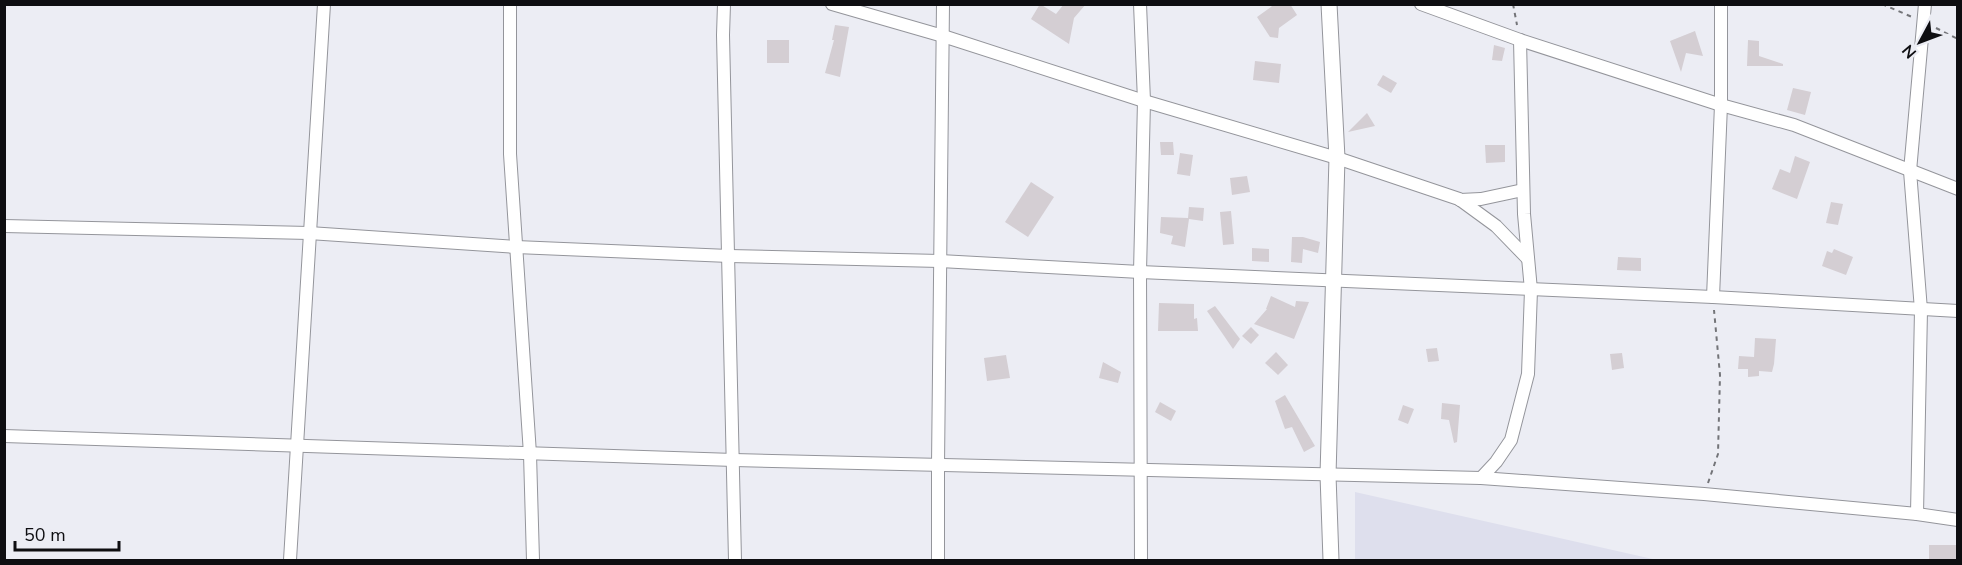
<svg xmlns="http://www.w3.org/2000/svg" width="1962" height="565" viewBox="0 0 1962 565" font-family="'Nunito Sans',sans-serif">
  <rect width="100%" height="100%" fill="#ecedf4"/>
  <path fill="#dedfed" d="M1355,492L1657,560H1355Z"/>
  <g fill="#d4ced3">
    <path d="M1040,4L1056,14L1064,4H1086L1074,18L1069,44L1031,19Z"/>
    <path d="M1275,4H1290L1297,15L1279,28L1278,38L1270,37L1257,17Z"/>
    <path d="M835,25L849,27L840,77L825,73L834,40H832Z"/>
    <path d="M1695,31L1703,56L1686,53L1681,72L1670,41Z"/>
    <rect x="767" y="40" width="22" height="23"/>
    <path d="M1748,40L1759,41V56L1783,64V66H1747Z"/>
    <path d="M1494,45L1505,48L1502,61L1492,60Z"/>
    <path d="M1255,61L1281,64L1279,83L1253,80Z"/>
    <path d="M1383,75L1397,83L1391,93L1377,85Z"/>
    <path d="M1793,88L1811,92L1805,115L1787,110Z"/>
    <path d="M1367,113L1375,126L1348,132Z"/>
    <path d="M1160,142H1173L1174,155H1161Z"/>
    <path d="M1485,145H1505V162L1486,163Z"/>
    <path d="M1180,153L1193,155L1190,176L1177,174Z"/>
    <path d="M1795,156L1810,162L1797,199L1772,189L1780,169L1790,173Z"/>
    <path d="M1247,176L1250,192L1232,195L1230,178Z"/>
    <path d="M1031,182L1054,197L1028,237L1005,222Z"/>
    <path d="M1831,202L1843,204L1838,225L1826,223Z"/>
    <path d="M1189,207L1204,208L1203,221L1189,219L1185,247L1171,244L1173,236L1160,233L1161,217L1188,218Z"/>
    <path d="M1231,211L1234,244L1223,245L1220,212Z"/>
    <path d="M1292,237H1303L1320,242L1318,253L1303,249L1302,263L1291,262Z"/>
    <path d="M1252,248L1269,249V262L1252,261Z"/>
    <path d="M1834,249L1853,257L1846,275L1822,266L1827,251L1832,253Z"/>
    <path d="M1618,257L1641,258V271L1617,270Z"/>
    <path d="M1271,296L1295,307L1296,301L1309,302L1294,339L1254,324L1267,309H1266Z"/>
    <path d="M1159,303L1194,304V319L1197,318L1198,331H1158Z"/>
    <path d="M1215,306L1240,339L1233,349L1207,311Z"/>
    <path d="M1251,327L1259,335L1251,344L1242,336Z"/>
    <path d="M1755,338L1776,339L1774,364L1772,372L1759,371V376L1748,377V369H1738L1739,356L1754,357Z"/>
    <path d="M1437,348L1439,361L1428,362L1426,349Z"/>
    <path d="M1276,352L1288,365L1278,375L1265,363Z"/>
    <path d="M1622,353L1624,368L1612,370L1610,354Z"/>
    <path d="M1006,355L1010,378L987,381L984,358Z"/>
    <path d="M1103,362L1121,372L1118,383L1099,378Z"/>
    <path d="M1285,395L1315,446L1304,452L1292,427L1285,429L1275,401Z"/>
    <path d="M1160,402L1176,411L1171,421L1155,412Z"/>
    <path d="M1442,403L1460,405L1457,442L1454,443L1449,420L1441,419Z"/>
    <path d="M1403,405L1414,409L1408,424L1398,420Z"/>
    <rect x="1929" y="545" width="29" height="16"/>
  </g>
  <g fill="none" stroke-linecap="round" stroke-linejoin="round">
    <defs>
      <g id="minor">
        <path d="M510,4V154L530,454L533,560"/>
        <path d="M724,4L723,35L735,560"/>
        <path d="M832,4L943,36L1144,101L1337,158L1459,199L1496,226L1528,259"/>
        <path d="M1140,4L1144,101L1140,272L1141,560"/>
        <path d="M1421,4L1520,40L1721,105L1794,125L1958,189"/>
        <path d="M1460,200L1481,199L1523,190"/>
        <path d="M4,226L309,233L516,247L729,256L940,261L1140,272L1713,297L1958,311"/>
        <path d="M1713,297L1721,105V4"/>
        <path d="M4,436L734,460L1481,478L1704,494L1917,514L1958,520"/>
        <path d="M1481,478L1496,462L1511,440L1528,374L1531,290L1524,214L1520,40"/>
        <path d="M1917,514L1921,310L1910,171L1925,4"/>
        <path d="M290,560L324,4"/>
        <path d="M938,560V464L943,4"/>
      </g>
      <path id="tertiary" d="M1329,4L1337,158L1328,475L1331,560"/>
    </defs>
    <use href="#minor" stroke="#94959b" stroke-width="14"/>
    <use href="#tertiary" stroke="#94959b" stroke-width="17"/>
    <g stroke="#737478" stroke-width="2" stroke-dasharray="4.5 4.5" stroke-linecap="butt">
      <path d="M1513,4L1517,25"/>
      <path d="M1882,4L1912,17"/>
      <path d="M1936,28L1958,39"/>
      <path d="M1708,483L1718,454L1720,375L1714,310"/>
    </g>
    <use href="#minor" stroke="#fff" stroke-width="12"/>
    <use href="#tertiary" stroke="#fff" stroke-width="15"/>
  </g>
  <rect width="1962" height="565" fill="none" stroke="#0e0e11" stroke-width="12"/>
  <g transform="translate(1920 42) rotate(229)" stroke="#ecedf4" stroke-width="4.5" paint-order="stroke">
  <path d="M0-4.5L10 22L0 15L-10 22Z" fill="#0e0e11"/>
  <text y="-9" font-size="16" font-weight="bold" text-anchor="middle" fill="#0e0e11">N</text>
  </g>
  <path d="M15 541v9h104v-9" fill="none" stroke="#0e0e11" stroke-width="3"/>
  <text x="24" y="541" font-size="18" fill="#0e0e11" stroke="#ecedf4" stroke-width="4.5" paint-order="stroke">50 m</text>
</svg>
